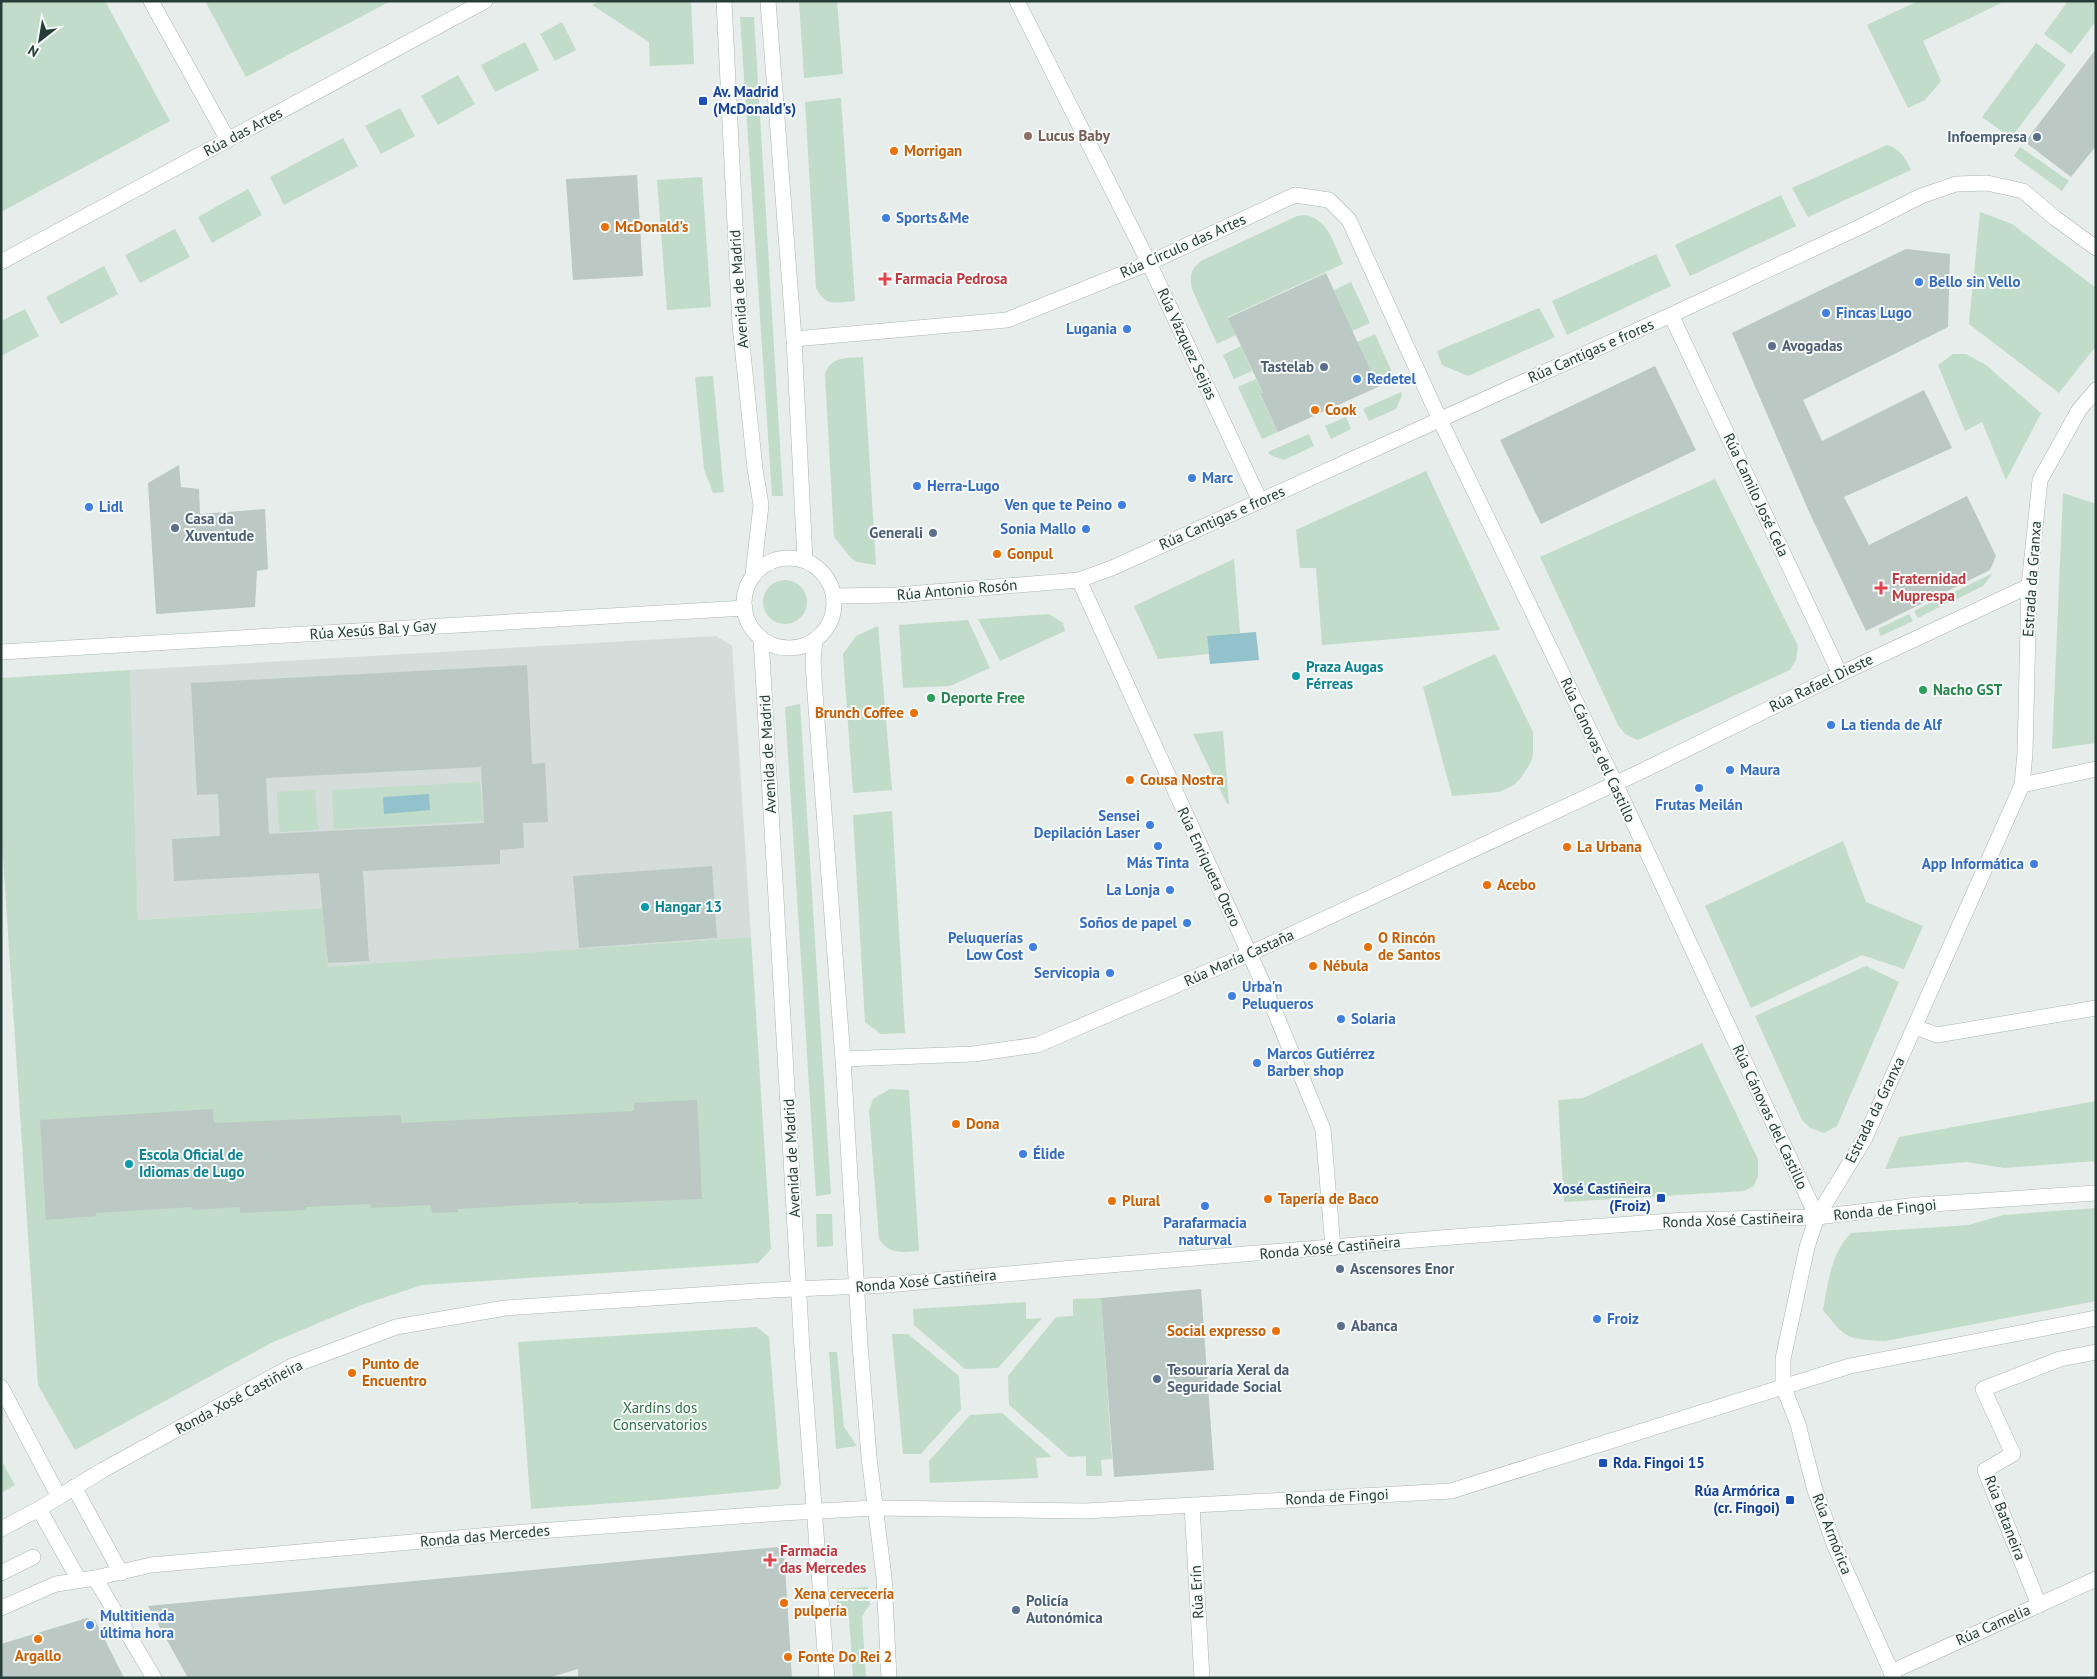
<svg xmlns="http://www.w3.org/2000/svg" width="2097" height="1679" viewBox="0 0 2097 1679" font-family="'PT Sans',sans-serif">
  <rect width="100%" height="100%" fill="#e6edea"/>
  <path fill="#d4ddd9" d="M716,636L732,646L751,937L328,968L323,908L138,920L130,670Z"/>
  <g fill="#c1dcc9">
    <path d="M1,1H105L170,121L1,212Z"/>
    <path d="M205,1H388L389,2L246,77Z"/>
    <path d="M600,1H691L694,64L650,66L649,42L592,5Z"/>
    <path d="M799,1H837L843,74L804,78Z"/>
    <path d="M1918,1H2002L2001,3L1923,41L1941,81L1925,100L1908,108L1867,25Z"/>
    <path d="M2068,1H2096V21L2071,54L2044,34Z"/>
    <path d="M740,17H754L783,496H772Z"/>
    <path d="M562,22L576,50L555,61L540,34Z"/>
    <path d="M525,42L539,70L495,92L481,65Z"/>
    <path d="M2036,43L2066,65L2011,138L1982,117Z"/>
    <path d="M458,75L475,104L438,125L421,96Z"/>
    <path d="M841,98L855,301C836,302 826,308 816,288L805,102Z"/>
    <path d="M400,108L415,136L381,154L365,126Z"/>
    <path d="M343,138L358,166L284,205L270,177Z"/>
    <path d="M1887,145C1901,149 1905,158 1911,170L1808,217L1792,188Z"/>
    <path d="M2020,147L2069,181L2062,191L2014,156Z"/>
    <path d="M702,177L711,307L667,310L657,180Z"/>
    <path d="M248,189L262,215L212,243L198,217Z"/>
    <path d="M1781,195L1796,226L1690,276L1675,245Z"/>
    <path d="M1980,212L2012,224L2096,288V346L2059,393L1969,324Z"/>
    <path d="M1305,215C1329,219 1334,245 1343,264L1228,317L1236,335L1217,344L1192,289C1189,275 1191,268 1203,260L1297,216Z"/>
    <path d="M175,229L190,257L140,283L125,255Z"/>
    <path d="M1656,254L1671,286L1567,335L1552,301Z"/>
    <path d="M104,266L118,294L61,324L46,297Z"/>
    <path d="M1351,282L1370,323L1352,331L1334,290Z"/>
    <path d="M1539,308L1555,337L1468,376L1442,365L1437,351Z"/>
    <path d="M25,309L39,336L1,356V321Z"/>
    <path d="M1375,334L1395,379L1378,387L1357,342Z"/>
    <path d="M1241,346L1252,371L1234,379L1223,355Z"/>
    <path d="M1953,354H1966L1986,365L2041,413L2006,480L1982,422L1965,431L1938,365Z"/>
    <path d="M863,357L876,565L857,562L851,558L834,537L825,374C831,356 847,358 863,357Z"/>
    <path d="M713,376L724,492L713,493L704,469L695,377Z"/>
    <path d="M1256,379L1263,393L1260,395L1278,432L1262,439L1238,387Z"/>
    <path d="M1401,392L1402,395L1396,409L1369,421L1363,409Z"/>
    <path d="M1346,417L1351,429L1331,439L1325,426Z"/>
    <path d="M1309,434L1314,446L1284,460L1270,455L1268,452Z"/>
    <path d="M1426,471L1500,630L1322,645L1316,568H1300L1296,530Z"/>
    <path d="M1715,479L1798,646L1796,660L1790,670L1638,740L1625,734L1618,725L1540,557Z"/>
    <path d="M2063,493L2096,504V743L2052,749Z"/>
    <path d="M1234,559L1240,633L1207,636L1209,654L1158,659L1134,606Z"/>
    <path d="M1993,573L1983,586L1953,601L1950,594Z"/>
    <circle cx="785" cy="602" r="22"/>
    <path d="M1945,595L1949,602L1918,618L1914,611Z"/>
    <path d="M1049,614L1063,623L1065,631L1000,661L978,619Z"/>
    <path d="M1909,614L1913,621L1881,636L1878,629Z"/>
    <path d="M968,620L990,668L950,686L903,688L899,625Z"/>
    <path d="M878,626L892,790L853,793L843,654L856,636Z"/>
    <path d="M1495,654L1533,732V754L1531,762L1521,778L1514,785L1499,792L1452,796L1423,687Z"/>
    <path d="M130,670L138,920L323,908L328,967L751,937L771,1249L758,1263L422,1285L359,1306L271,1343L75,1450L38,1385L1,828V678Z"/>
    <path d="M800,704L831,1194L816,1196L785,707Z"/>
    <path d="M1223,731L1229,804H1227L1193,734Z"/>
    <path d="M480,782L483,821L334,829L332,790Z"/>
    <path d="M315,790L318,830L279,832L277,792Z"/>
    <path d="M892,811L905,1033L881,1034L865,1022L853,815Z"/>
    <path d="M1843,841L1866,902L1923,926L1904,969L1862,955L1751,1008L1705,906Z"/>
    <path d="M1866,966L1899,982L1837,1126L1824,1133L1810,1128L1802,1120L1755,1016Z"/>
    <path d="M1702,1043L1758,1159V1176L1754,1186L1744,1191L1564,1202L1558,1100L1583,1098Z"/>
    <path d="M890,1089L909,1090L919,1251C903,1252 889,1255 879,1239L869,1111L873,1099Z"/>
    <path d="M2096,1101V1161L2004,1168L1967,1162L1885,1169L1899,1137Z"/>
    <path d="M2096,1208V1301L1885,1341C1847,1339 1847,1340 1823,1310C1828,1283 1831,1253 1851,1233L1969,1225L2003,1215Z"/>
    <path d="M816,1214H832L833,1246L817,1247Z"/>
    <path d="M1101,1298L1112,1459L1101,1460L1102,1476H1086V1456L1069,1457L1009,1405L1008,1376L1056,1317L1073,1316V1299Z"/>
    <path d="M1026,1302V1319L1042,1318L998,1368L965,1369L914,1325L913,1309Z"/>
    <path d="M757,1327L769,1337L781,1484L778,1489L657,1500L531,1509L518,1342Z"/>
    <path d="M892,1334H908L959,1376L961,1409L921,1454H903Z"/>
    <path d="M829,1352H837L844,1427L857,1446L836,1449Z"/>
    <path d="M1002,1413L1052,1457L1036,1458L1038,1478L930,1483L929,1461L970,1415Z"/>
    <path d="M1,1460L15,1485L1,1493Z"/>
    <path d="M868,1587L870,1604L862,1616L866,1678H853L849,1616L837,1605L835,1589Z"/>
  </g>
  <g fill="#94c2cc">
    <path d="M1256,632L1259,660L1210,664L1207,636Z"/>
    <path d="M429,794L430,810L384,814L383,797Z"/>
  </g>
  <g fill="#bbc8c3" fill-rule="evenodd">
    <path d="M2096,49V146L2071,177L2025,142Z"/>
    <path d="M637,175L643,276L573,280L566,179Z"/>
    <path d="M1906,249L1950,254L1948,327L1803,400L1822,441L1924,390L1952,448L1844,497L1869,545L1967,496L1996,556L1990,570L1866,631L1810,514L1732,333Z"/>
    <path d="M1326,273L1378,387L1278,432L1260,394L1263,393L1228,318Z"/>
    <path d="M1655,366L1696,450L1541,524L1500,440Z"/>
    <path d="M179,465L181,487L199,489L200,514L265,509L268,569L257,571L255,607L156,614L148,483Z"/>
    <path d="M527,665L532,764L545,763L548,822L523,823L524,848L500,850V864L363,871L369,961L328,963L319,873L174,881L172,839L220,836L218,794L197,795L191,683ZM481,767L484,823L269,834L266,778Z"/>
    <path d="M712,866L717,938L579,948L573,876Z"/>
    <path d="M697,1100L702,1199L578,1204V1202L458,1209V1212L432,1213L431,1205L371,1208L370,1204L306,1207V1210L240,1213V1207L192,1210V1207L96,1213V1216L46,1220L40,1120L213,1109L214,1123L401,1115V1123L634,1111V1103Z"/>
    <path d="M1201,1289L1214,1470L1114,1477L1101,1298Z"/>
    <path d="M777,1547L784,1552L792,1678H578V1669L548,1678H188L148,1606Z"/>
    <path d="M87,1618L95,1620L124,1678H1V1644Z"/>
  </g>
  <g fill="none" stroke-linecap="round" stroke-linejoin="round">
    <defs>
      <path id="pedestrian" d="M1,1573L33,1557"/>
      <g id="minor">
        <path d="M151,1L228,140"/>
        <path d="M1017,1L1149,263L1260,501"/>
        <path d="M1,262L485,1"/>
        <path d="M1671,315L1840,674"/>
        <path d="M794,339L1007,320L1149,263L1295,195L1329,200L1349,220L1440,420L1615,783L1817,1217"/>
        <path d="M1079,580L1265,988L1323,1129L1333,1248"/>
        <path d="M834,596L896,595L1079,580L1112,568L1671,315L1862,226L1921,196L1956,184L1987,183L2023,191L2055,218L2096,248"/>
        <path d="M1,652L745,608"/>
        <path d="M2022,785L2096,769"/>
        <path d="M1915,1027L1937,1035L2096,1008"/>
        <path d="M843,1059L973,1054L1037,1045L1249,954L1640,772L1840,674L2029,586"/>
        <path d="M1,1387L59,1497"/>
        <path d="M74,1487L121,1573"/>
        <path d="M1192,1506L1202,1678"/>
        <path d="M39,1509L79,1580"/>
        <path d="M1,1529L39,1509L103,1470L292,1366L396,1327L505,1308L772,1290L887,1285L1073,1268L1465,1236L1685,1220L1817,1217L1917,1205L2096,1193"/>
        <path d="M95,1578L154,1678"/>
        <path d="M2039,1605L1985,1470L2013,1454L1983,1389L2060,1359L2096,1352"/>
        <path d="M1,1608L56,1584L95,1578L151,1565L525,1532L782,1513L875,1508L1085,1511L1451,1491L1850,1366L2096,1318"/>
        <path d="M1891,1672L2096,1579"/>
        <path d="M1894,1678L1834,1544L1814,1487L1798,1424L1783,1386V1359L1807,1247L1817,1217L1865,1138L2022,785L2025,753L2029,586L2040,480L2079,410L2096,390"/>
      </g>
      <g id="tertiary">
        <path d="M724,1L740,325L755,469L761,505L753,575"/>
        <path d="M768,1L794,339L805,560"/>
        <circle cx="789" cy="603" r="45"/>
        <path d="M761,638L802,1349L827,1678"/>
        <path d="M815,640L813,661L815,694L843,1059L860,1345L869,1457L884,1577L889,1678"/>
      </g>
    </defs>
    <use href="#pedestrian" stroke="#a9b5b1" stroke-width="16"/>
    <use href="#minor" stroke="#a9b5b1" stroke-width="16"/>
    <use href="#tertiary" stroke="#a9b5b1" stroke-width="16"/>
    <use href="#pedestrian" stroke="#fff" stroke-width="15"/>
    <use href="#minor" stroke="#fff" stroke-width="15"/>
    <use href="#tertiary" stroke="#fff" stroke-width="15"/>
  </g>
  <g fill="#1a4fb4" stroke="#f6faf8" stroke-width="2">
    <rect x="698" y="96" width="10" height="10" rx="2.5"/>
    <rect x="1656" y="1193" width="10" height="10" rx="2.5"/>
    <rect x="1598" y="1458" width="10" height="10" rx="2.5"/>
    <rect x="1785" y="1495" width="10" height="10" rx="2.5"/>
  </g>
  <circle fill="#8d6e63" stroke="#f6faf8" stroke-width="2" cx="1028" cy="136" r="5"/>
  <g fill="#5c6f8a" stroke="#f6faf8" stroke-width="2">
    <circle cx="2037" cy="137" r="5"/>
    <circle cx="1772" cy="346" r="5"/>
    <circle cx="1324" cy="367" r="5"/>
    <circle cx="175" cy="528" r="5"/>
    <circle cx="933" cy="533" r="5"/>
    <circle cx="1340" cy="1269" r="5"/>
    <circle cx="1341" cy="1326" r="5"/>
    <circle cx="1157" cy="1379" r="5"/>
    <circle cx="1016" cy="1610" r="5"/>
  </g>
  <g fill="#e8710a" stroke="#f6faf8" stroke-width="2">
    <circle cx="894" cy="151" r="5"/>
    <circle cx="605" cy="227" r="5"/>
    <circle cx="1315" cy="410" r="5"/>
    <circle cx="997" cy="554" r="5"/>
    <circle cx="914" cy="713" r="5"/>
    <circle cx="1130" cy="780" r="5"/>
    <circle cx="1567" cy="847" r="5"/>
    <circle cx="1487" cy="885" r="5"/>
    <circle cx="1368" cy="947" r="5"/>
    <circle cx="1313" cy="966" r="5"/>
    <circle cx="956" cy="1124" r="5"/>
    <circle cx="1268" cy="1199" r="5"/>
    <circle cx="1112" cy="1201" r="5"/>
    <circle cx="1276" cy="1331" r="5"/>
    <circle cx="352" cy="1373" r="5"/>
    <circle cx="784" cy="1603" r="5"/>
    <circle cx="38" cy="1639" r="5"/>
    <circle cx="788" cy="1657" r="5"/>
  </g>
  <g fill="#3f7fe0" stroke="#f6faf8" stroke-width="2">
    <circle cx="886" cy="218" r="5"/>
    <circle cx="1919" cy="282" r="5"/>
    <circle cx="1826" cy="313" r="5"/>
    <circle cx="1127" cy="329" r="5"/>
    <circle cx="1357" cy="379" r="5"/>
    <circle cx="1192" cy="478" r="5"/>
    <circle cx="917" cy="486" r="5"/>
    <circle cx="1122" cy="505" r="5"/>
    <circle cx="89" cy="507" r="5"/>
    <circle cx="1086" cy="529" r="5"/>
    <circle cx="1831" cy="725" r="5"/>
    <circle cx="1730" cy="770" r="5"/>
    <circle cx="1699" cy="788" r="5"/>
    <circle cx="1150" cy="825" r="5"/>
    <circle cx="1158" cy="846" r="5"/>
    <circle cx="2034" cy="864" r="5"/>
    <circle cx="1170" cy="890" r="5"/>
    <circle cx="1187" cy="923" r="5"/>
    <circle cx="1033" cy="947" r="5"/>
    <circle cx="1110" cy="973" r="5"/>
    <circle cx="1232" cy="996" r="5"/>
    <circle cx="1341" cy="1019" r="5"/>
    <circle cx="1257" cy="1063" r="5"/>
    <circle cx="1023" cy="1154" r="5"/>
    <circle cx="1205" cy="1206" r="5"/>
    <circle cx="1597" cy="1319" r="5"/>
    <circle cx="90" cy="1625" r="5"/>
  </g>
  <g fill="#e0444e" stroke="#f6faf8" stroke-width="2">
    <path d="M882.5 271.5h5v5h5v5h-5v5h-5v-5h-5v-5h5z"/>
    <path d="M1878.5 580.5h5v5h5v5h-5v5h-5v-5h-5v-5h5z"/>
    <path d="M767.5 1552.5h5v5h5v5h-5v5h-5v-5h-5v-5h5z"/>
  </g>
  <g fill="#0f9aa8" stroke="#f6faf8" stroke-width="2">
    <circle cx="1296" cy="676" r="5"/>
    <circle cx="645" cy="907" r="5"/>
    <circle cx="129" cy="1164" r="5"/>
  </g>
  <g fill="#2e9e5b" stroke="#f6faf8" stroke-width="2">
    <circle cx="1923" cy="690" r="5"/>
    <circle cx="931" cy="698" r="5"/>
  </g>
  <g text-anchor="middle" stroke-width="4" stroke-linejoin="round" paint-order="stroke">
    <g font-size="15" font-weight="bold" fill="#164399" stroke="#f6faf8" text-anchor="start">
      <text x="713" y="97">Av. Madrid<tspan x="713" dy="17">(McDonald's)</tspan></text>
      <text x="1651" y="1194" text-anchor="end">Xosé Castiñeira<tspan x="1651" dy="17">(Froiz)</tspan></text>
      <text x="1613" y="1468">Rda. Fingoi 15</text>
      <text x="1780" y="1496" text-anchor="end">Rúa Armórica<tspan x="1780" dy="17">(cr. Fingoi)</tspan></text>
    </g>
    <g font-size="15" fill="#263d38" stroke="#f6faf8">
      <text transform="translate(243 132) rotate(-28)" y="5">Rúa das Artes</text>
      <text transform="translate(1183 246) rotate(-24)" y="5">Rúa Círculo das Artes</text>
      <text transform="translate(739 289) rotate(-94)" y="5">Avenida de Madrid</text>
      <text transform="translate(1187 344) rotate(65)" y="5">Rúa Vázquez Seijas</text>
      <text transform="translate(1591 351) rotate(-24)" y="5">Rúa Cantigas e frores</text>
      <text transform="translate(1756 495) rotate(65)" y="5">Rúa Camilo José Cela</text>
      <text transform="translate(1222 518) rotate(-24)" y="5">Rúa Cantigas e frores</text>
      <text transform="translate(2032 579) rotate(-86)" y="5">Estrada da Granxa</text>
      <text transform="translate(957 590) rotate(-5)" y="5">Rúa Antonio Rosón</text>
      <text transform="translate(373 630) rotate(-4)" y="5">Rúa Xesús Bal y Gay</text>
      <text transform="translate(1821 683) rotate(-26)" y="5">Rúa Rafael Dieste</text>
      <text transform="translate(1598 750) rotate(65)" y="5">Rúa Cánovas del Castillo</text>
      <text transform="translate(768 754) rotate(-93)" y="5">Avenida de Madrid</text>
      <text transform="translate(1209 867) rotate(65)" y="5">Rúa Enriqueta Otero</text>
      <text transform="translate(1239 958) rotate(-24)" y="5">Rúa María Castaña</text>
      <text transform="translate(1875 1110) rotate(-64)" y="5">Estrada da Granxa</text>
      <text transform="translate(1770 1117) rotate(65)" y="5">Rúa Cánovas del Castillo</text>
      <text transform="translate(792 1158) rotate(-93)" y="5">Avenida de Madrid</text>
      <text transform="translate(1885 1210) rotate(-6)" y="5">Ronda de Fingoi</text>
      <text transform="translate(1733 1220) rotate(-2)" y="5">Ronda Xosé Castiñeira</text>
      <text transform="translate(1330 1248) rotate(-5)" y="5">Ronda Xosé Castiñeira</text>
      <text transform="translate(926 1281) rotate(-5)" y="5">Ronda Xosé Castiñeira</text>
      <text transform="translate(239 1397) rotate(-28)" y="5">Ronda Xosé Castiñeira</text>
      <text transform="translate(1337 1497) rotate(-3)" y="5">Ronda de Fingoi</text>
      <text transform="translate(2005 1518) rotate(69)" y="5">Rúa Bataneira</text>
      <text transform="translate(1832 1534) rotate(69)" y="5">Rúa Armórica</text>
      <text transform="translate(485 1536) rotate(-5)" y="5">Ronda das Mercedes</text>
      <text transform="translate(1197 1592) rotate(-93)" y="5">Rúa Erín</text>
      <text transform="translate(1993 1625) rotate(-24)" y="5">Rúa Camelia</text>
    </g>
    <g font-size="15" font-weight="bold" fill="#785e54" stroke="#f6faf8" text-anchor="start">
      <text x="1038" y="141">Lucus Baby</text>
    </g>
    <g font-size="15" font-weight="bold" fill="#4e5e75" stroke="#f6faf8" text-anchor="start">
      <text x="2027" y="142" text-anchor="end">Infoempresa</text>
      <text x="1782" y="351">Avogadas</text>
      <text x="1314" y="372" text-anchor="end">Tastelab</text>
      <text x="185" y="524">Casa da<tspan x="185" dy="17">Xuventude</tspan></text>
      <text x="923" y="538" text-anchor="end">Generali</text>
      <text x="1350" y="1274">Ascensores Enor</text>
      <text x="1351" y="1331">Abanca</text>
      <text x="1167" y="1375">Tesouraría Xeral da<tspan x="1167" dy="17">Seguridade Social</tspan></text>
      <text x="1026" y="1606">Policía<tspan x="1026" dy="17">Autonómica</tspan></text>
    </g>
    <g font-size="15" font-weight="bold" fill="#c56008" stroke="#f6faf8" text-anchor="start">
      <text x="904" y="156">Morrigan</text>
      <text x="615" y="232">McDonald's</text>
      <text x="1325" y="415">Cook</text>
      <text x="1007" y="559">Gonpul</text>
      <text x="904" y="718" text-anchor="end">Brunch Coffee</text>
      <text x="1140" y="785">Cousa Nostra</text>
      <text x="1577" y="852">La Urbana</text>
      <text x="1497" y="890">Acebo</text>
      <text x="1378" y="943">O Rincón<tspan x="1378" dy="17">de Santos</tspan></text>
      <text x="1323" y="971">Nébula</text>
      <text x="966" y="1129">Dona</text>
      <text x="1278" y="1204">Tapería de Baco</text>
      <text x="1122" y="1206">Plural</text>
      <text x="1266" y="1336" text-anchor="end">Social expresso</text>
      <text x="362" y="1369">Punto de<tspan x="362" dy="17">Encuentro</tspan></text>
      <text x="794" y="1599">Xena cervecería<tspan x="794" dy="17">pulpería</tspan></text>
      <text x="38" y="1661" text-anchor="middle">Argallo</text>
      <text x="798" y="1662">Fonte Do Rei 2</text>
    </g>
    <g font-size="15" font-weight="bold" fill="#366cbe" stroke="#f6faf8" text-anchor="start">
      <text x="896" y="223">Sports&amp;Me</text>
      <text x="1929" y="287">Bello sin Vello</text>
      <text x="1836" y="318">Fincas Lugo</text>
      <text x="1117" y="334" text-anchor="end">Lugania</text>
      <text x="1367" y="384">Redetel</text>
      <text x="1202" y="483">Marc</text>
      <text x="927" y="491">Herra-Lugo</text>
      <text x="1112" y="510" text-anchor="end">Ven que te Peino</text>
      <text x="99" y="512">Lidl</text>
      <text x="1076" y="534" text-anchor="end">Sonia Mallo</text>
      <text x="1841" y="730">La tienda de Alf</text>
      <text x="1740" y="775">Maura</text>
      <text x="1699" y="810" text-anchor="middle">Frutas Meilán</text>
      <text x="1140" y="821" text-anchor="end">Sensei<tspan x="1140" dy="17">Depilación Laser</tspan></text>
      <text x="1158" y="868" text-anchor="middle">Más Tinta</text>
      <text x="2024" y="869" text-anchor="end">App Informática</text>
      <text x="1160" y="895" text-anchor="end">La Lonja</text>
      <text x="1177" y="928" text-anchor="end">Soños de papel</text>
      <text x="1023" y="943" text-anchor="end">Peluquerías<tspan x="1023" dy="17">Low Cost</tspan></text>
      <text x="1100" y="978" text-anchor="end">Servicopia</text>
      <text x="1242" y="992">Urba'n<tspan x="1242" dy="17">Peluqueros</tspan></text>
      <text x="1351" y="1024">Solaria</text>
      <text x="1267" y="1059">Marcos Gutiérrez<tspan x="1267" dy="17">Barber shop</tspan></text>
      <text x="1033" y="1159">Élide</text>
      <text x="1205" y="1228" text-anchor="middle">Parafarmacia<tspan x="1205" dy="17">naturval</tspan></text>
      <text x="1607" y="1324">Froiz</text>
      <text x="100" y="1621">Multitienda<tspan x="100" dy="17">última hora</tspan></text>
    </g>
    <g font-size="15" font-weight="bold" fill="#be3a42" stroke="#f6faf8" text-anchor="start">
      <text x="895" y="284">Farmacia Pedrosa</text>
      <text x="1892" y="584">Fraternidad<tspan x="1892" dy="17">Muprespa</tspan></text>
      <text x="780" y="1556">Farmacia<tspan x="780" dy="17">das Mercedes</tspan></text>
    </g>
    <g font-size="15" font-weight="bold" fill="#0d838f" stroke="#f6faf8" text-anchor="start">
      <text x="1306" y="672">Praza Augas<tspan x="1306" dy="17">Férreas</tspan></text>
      <text x="655" y="912">Hangar 13</text>
      <text x="139" y="1160">Escola Oficial de<tspan x="139" dy="17">Idiomas de Lugo</tspan></text>
    </g>
    <g font-size="15" font-weight="bold" fill="#27864d" stroke="#f6faf8" text-anchor="start">
      <text x="1933" y="695">Nacho GST</text>
      <text x="941" y="703">Deporte Free</text>
    </g>
    <g font-size="15" fill="#34704c" stroke="#f6faf8">
      <text x="660" y="1413">Xardíns dos<tspan x="660" dy="17">Conservatorios</tspan></text>
    </g>
  </g>
  <rect width="2097" height="1679" fill="none" stroke="#263d38" stroke-width="5"/>
  <g transform="translate(40 40) rotate(211)" stroke="#f6faf8" stroke-width="4" paint-order="stroke">
  <path d="M0-4L9 19L0 12L-9 19Z" fill="#263d38"/>
  <text y="-8" font-size="14" font-weight="bold" text-anchor="middle" fill="#263d38">N</text>
  </g>
</svg>
